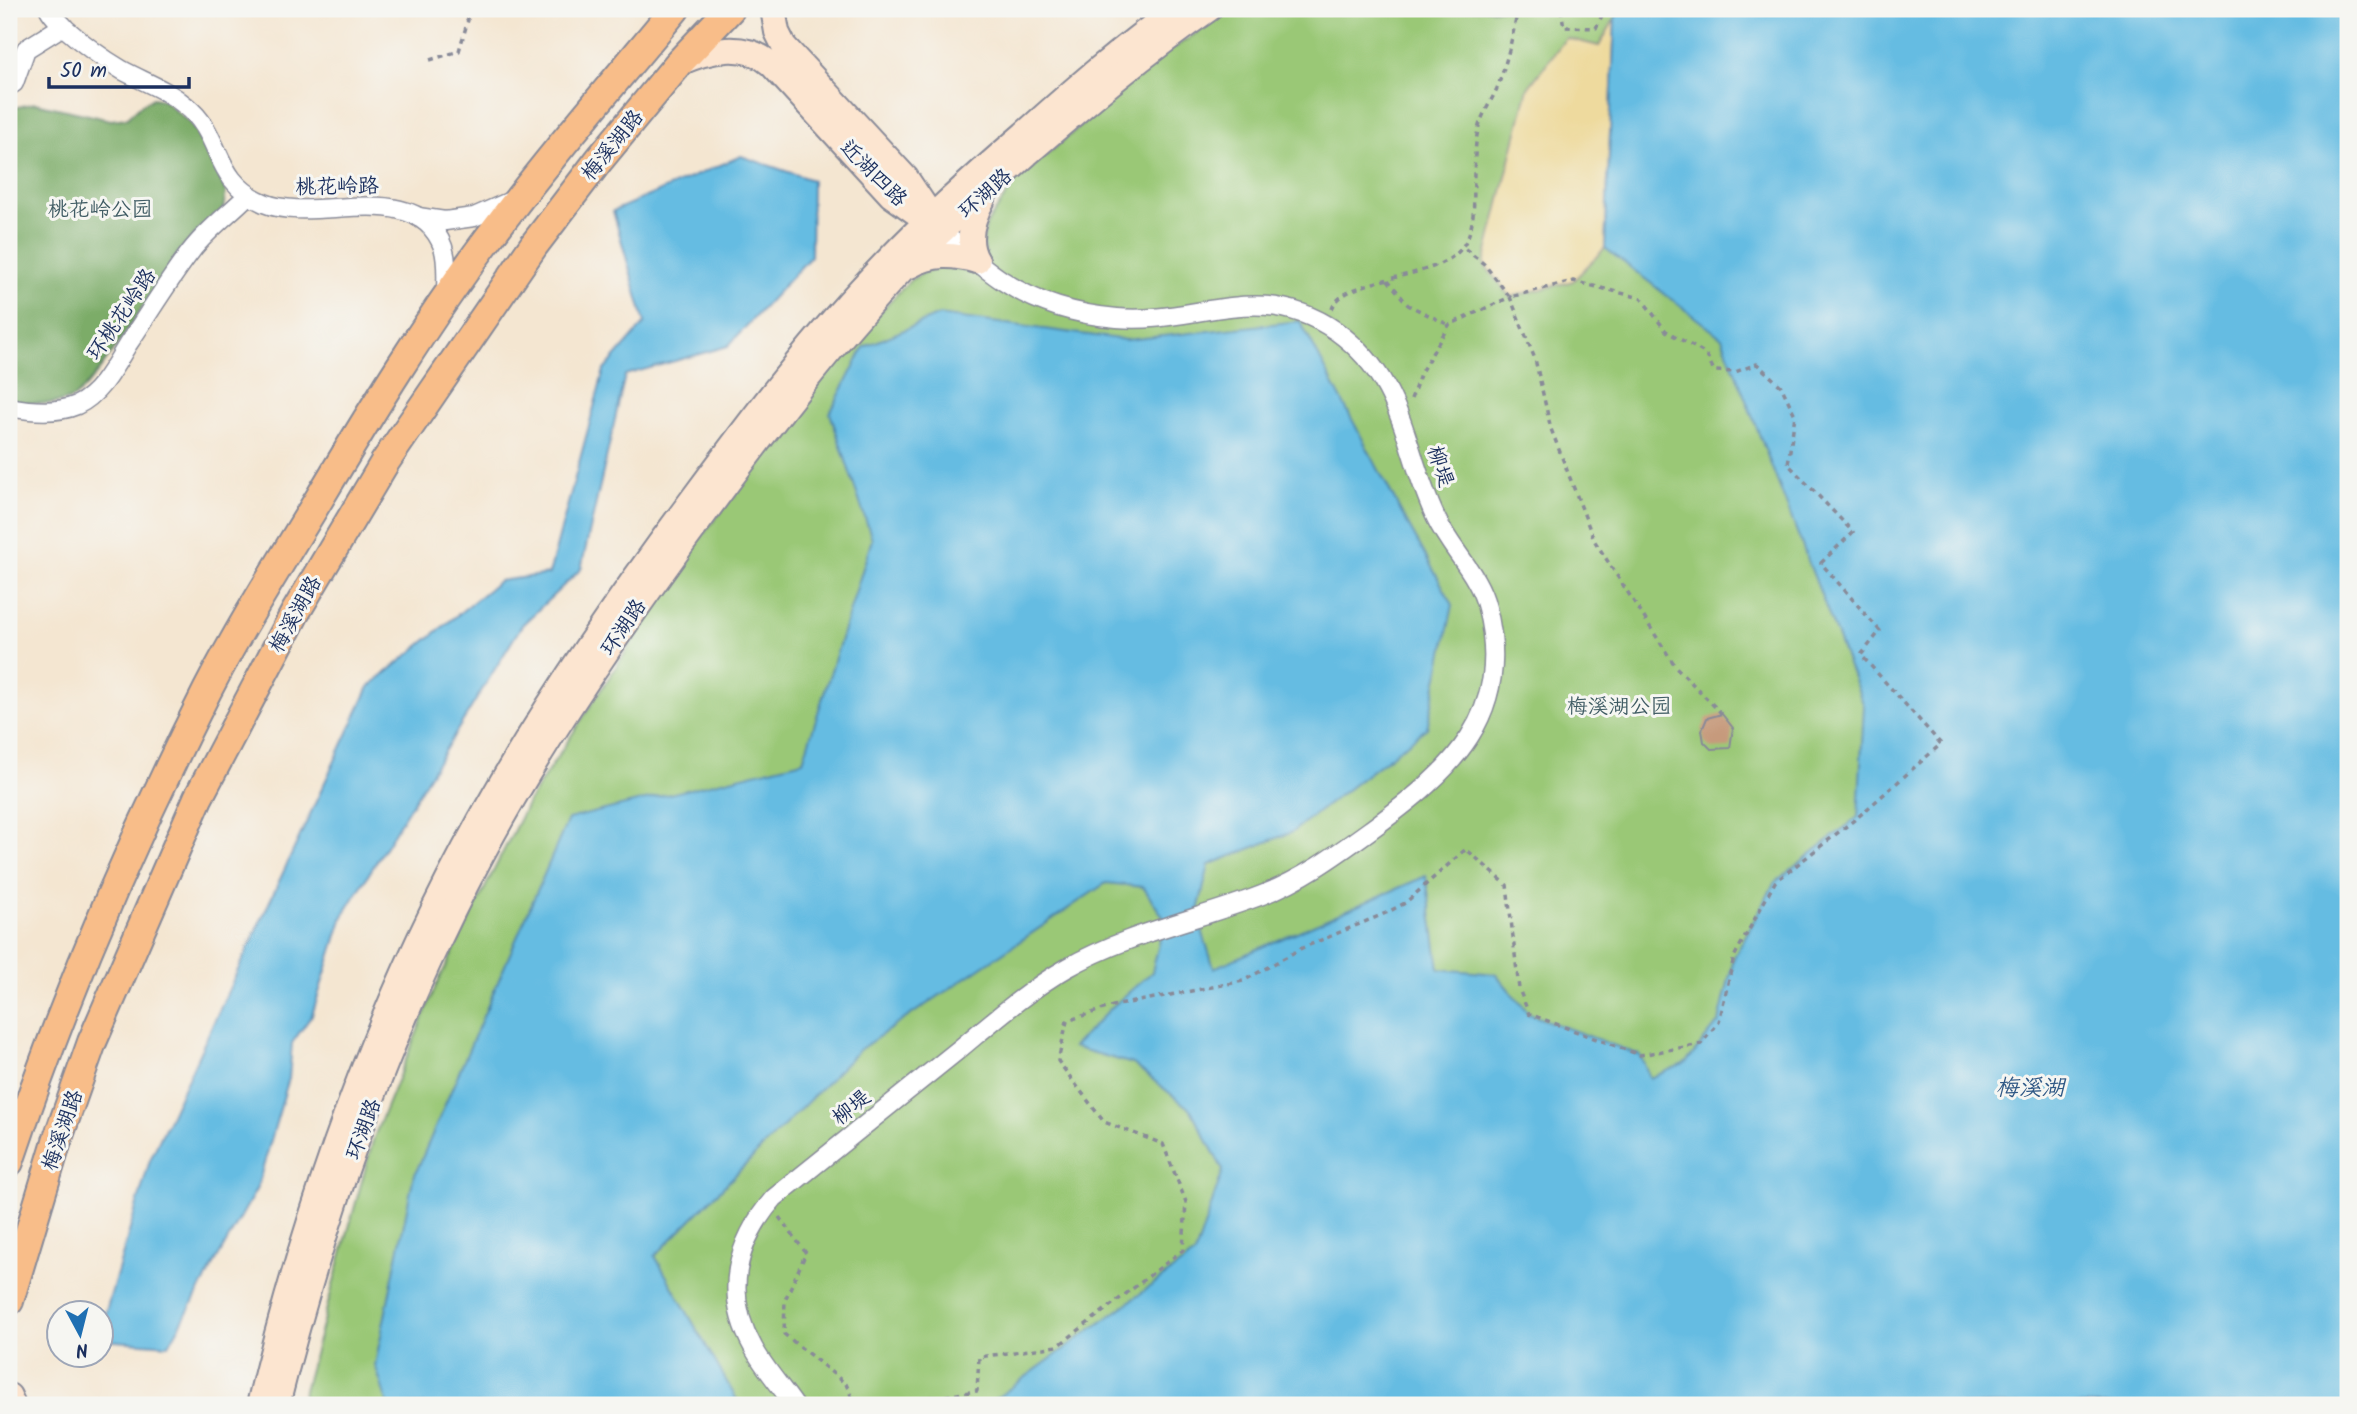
<svg xmlns="http://www.w3.org/2000/svg" width="2357" height="1414" viewBox="0 0 2357 1414" font-family="Kalam,'LXGW WenKai TC',sans-serif">
  <rect width="100%" height="100%" fill="#f6f6f2"/>
  <filter id="ink" filterUnits="userSpaceOnUse"><feTurbulence type="fractalNoise" baseFrequency=".0143" numOctaves="2"/><feDisplacementMap in="SourceGraphic" scale="14" xChannelSelector="R" yChannelSelector="G"/><feConvolveMatrix kernelMatrix="1 2 1 2 8 2 1 2 1" color-interpolation-filters="sRGB"/></filter>
  <filter id="wash" filterUnits="userSpaceOnUse"><feTurbulence type="fractalNoise" baseFrequency=".00686" numOctaves="4" result="noise"/><feDisplacementMap in="SourceGraphic" scale="28" xChannelSelector="R" yChannelSelector="G"/><feGaussianBlur stdDeviation="1.57" result="paint"/><feColorMatrix in="noise" values="0 0 0 0 0 0 0 0 0 0 0 0 0 0 0 0 0 1.4 0 .05"/><feComposite in="paint" operator="in"/></filter>
  <g filter="url(#wash)">
    <rect width="100%" height="100%" fill="#f4e6d1"/>
    <path fill="#9ac876" stroke="#5a7c6a" stroke-width="2" d="M1232,9H2348V1405H300L374,1137L436,986L528,802L696,544L844,350L910,280L925,272L985,254L983,240L986,225L1016,181L1162,56Z"/>
    <path fill="#7bac67" stroke="#4b6e62" stroke-width="2" d="M153,98L163,100L191,124L206,149L226,192L223,210L192,237L179,252C162,277 93,388 73,398C54,407 29,403 9,400V109L35,103L111,120L127,118L142,104Z"/>
    <path fill="#eeda9e" stroke="#84847e" stroke-width="2" d="M1615,18L1605,248L1573,281L1510,297L1484,264L1528,88L1566,38L1599,46Z"/>
    <g fill="#65bce2" stroke="#4076a0" stroke-width="2">
      <path d="M1621,9H2348V1405H987L1195,1254L1223,1170L1191,1110L1133,1064L1073,1047L1113,1006L1152,972L1165,920L1143,887L1106,883L859,1050L655,1256L740,1405H388L375,1365L413,1179L568,819L803,761L872,539L830,413L864,347L939,315L1126,340L1300,321L1400,510L1453,605L1427,728L1292,832L1209,865L1197,915L1214,968L1426,876L1439,969L1496,974L1529,1014L1640,1055L1650,1078L1686,1063L1719,1022L1734,957L1775,882L1858,817L1864,706L1722,338L1605,248L1615,18Z"/>
      <path d="M741,156L812,180L811,256L728,346L625,375L581,569L522,625L343,916L312,1015L292,1043L289,1078L257,1188L169,1345L102,1340V1325L150,1160L369,687L499,581L549,574L604,370L645,323L613,211Z"/>
    </g>
    <g id="blocks">
      <path fill="#c69a7c" d="M1722,714L1733,728L1730,748L1711,749L1704,742L1702,730L1707,718Z"/>
    </g>
  </g>
  <g filter="url(#ink)">
    <use href="#blocks" fill-opacity="0" stroke="#888a98" stroke-width="2"/>
    <g fill="none" stroke-linecap="round" stroke-linejoin="round">
      <defs>
        <g id="street">
          <path d="M49,9C53,17 60,22 66,29C83,44 102,58 122,70C144,82 166,89 186,106C224,136 211,180 264,203C315,225 417,176 443,247C448,262 446,279 446,295"/>
          <path d="M9,86L14,83L26,49L63,26"/>
          <path d="M418,217L445,221L474,217L515,199"/>
          <path d="M9,407C30,411 56,414 77,405C101,394 115,365 128,344C149,313 168,281 191,251C207,230 229,214 248,195"/>
          <path d="M794,1405C781,1386 764,1368 753,1347C723,1294 736,1242 774,1198C835,1149 896,1100 957,1051C992,1022 1028,990 1067,968C1128,933 1197,920 1262,895C1303,879 1337,854 1373,828C1451,771 1514,715 1487,608C1479,574 1451,550 1436,518C1403,449 1406,381 1336,331C1260,278 1196,325 1117,318C1078,315 1035,303 1003,281C981,267 962,248 942,232"/>
        </g>
        <g id="secondary">
          <path d="M773,9L777,32L784,46L906,178L934,220"/>
          <path d="M679,63C709,50 744,41 771,64L891,195L939,229"/>
          <path d="M977,261C965,241 972,219 983,199"/>
          <path d="M910,266C932,253 953,254 977,261"/>
          <path d="M9,1396L13,1405"/>
          <path d="M259,1405C310,1193 386,982 496,792C554,691 621,595 691,501C752,418 814,336 886,262C929,217 976,175 1024,134C1073,90 1122,47 1176,9"/>
          <path d="M277,1405C329,1197 405,984 514,797C572,698 638,604 706,512C767,429 830,346 901,271C941,230 985,192 1027,154C1086,103 1145,53 1209,9"/>
        </g>
        <g id="primary">
          <path d="M9,1162C63,1000 130,843 207,691C241,625 281,562 319,499C372,410 426,322 488,239C547,160 612,85 675,9"/>
          <path d="M9,1301L57,1141L92,1042L198,798L295,613L385,462L534,245L599,160L679,63L730,9"/>
        </g>
      </defs>
      <use href="#street" stroke="#888a98" stroke-width="21"/>
      <use href="#secondary" stroke="#888a98" stroke-width="28"/>
      <use href="#primary" stroke="#888a98" stroke-width="32"/>
      <g stroke="#888a98" stroke-width="3.5" stroke-dasharray="5 5" stroke-linecap="butt">
        <path d="M1561,9L1564,27L1596,28L1605,9"/>
        <path d="M430,60L459,51L468,20L456,9"/>
        <path d="M1388,280L1408,305L1449,325"/>
        <path d="M1332,309C1344,274 1440,282 1463,246C1477,225 1473,197 1474,173C1475,159 1475,144 1478,130C1481,115 1492,101 1498,86C1507,61 1513,35 1518,9"/>
        <path d="M1411,399L1421,372L1449,325L1510,297L1535,359L1551,429L1594,540L1676,667L1722,714"/>
        <path d="M779,1217L806,1253L785,1300L784,1334L846,1384L855,1405"/>
        <path d="M886,1405L977,1391L979,1357L1058,1346L1183,1250L1186,1202L1163,1144L1104,1122L1058,1061L1067,1021L1113,1006L1243,981L1302,948L1386,913L1405,903L1466,849L1507,885L1519,989L1529,1014L1640,1055L1701,1044L1719,1022L1734,957L1775,882L1858,817L1941,744L1861,655L1880,631L1821,563L1853,532L1788,464L1795,415L1781,386L1757,364L1735,372L1714,371L1706,354L1666,331L1641,298L1573,281L1510,297L1484,264L1463,247"/>
      </g>
      <use href="#street" stroke="#fff" stroke-width="18"/>
      <use href="#secondary" stroke="#fce5d0" stroke-width="24"/>
      <use href="#primary" stroke="#f8bd89" stroke-width="28"/>
    </g>
  </g>
  <g text-anchor="middle" stroke-width="6" stroke-linejoin="round" paint-order="stroke">
    <g font-size="21" fill="#1b2f5e" stroke="#f6f6f2">
      <text transform="translate(612 145) rotate(-51)" y="7">梅溪湖路</text>
      <text transform="translate(874 173) rotate(45)" y="7">近湖四路</text>
      <text transform="translate(337 186) rotate(-1)" y="7">桃花岭路</text>
      <text transform="translate(985 193) rotate(-42)" y="7">环湖路</text>
      <text transform="translate(121 314) rotate(-56)" y="7">环桃花岭路</text>
      <text transform="translate(1441 466) rotate(72)" y="7">柳堤</text>
      <text transform="translate(295 614) rotate(-61)" y="7">梅溪湖路</text>
      <text transform="translate(623 627) rotate(-56)" y="7">环湖路</text>
      <text transform="translate(851 1107) rotate(-39)" y="7">柳堤</text>
      <text transform="translate(363 1129) rotate(-70)" y="7">环湖路</text>
      <text transform="translate(62 1130) rotate(-71)" y="7">梅溪湖路</text>
    </g>
    <g font-size="21" fill="#415d65" stroke="#f6f6f2">
      <text x="100" y="216">桃花岭公园</text>
      <text x="1619" y="713">梅溪湖公园</text>
    </g>
    <g font-size="23" font-style="italic" fill="#315986" stroke="#f6f6f2">
      <text x="2030" y="1095">梅溪湖</text>
    </g>
  </g>
  <rect width="2357" height="1414" fill="none" stroke="#f6f6f2" stroke-width="35"/>
  <g transform="translate(80 1334) rotate(173)"><circle r="33" fill="#f6f6f2" stroke="#9ea6b7" stroke-width="2"/>
  <path d="M0-5L12 26L0 18L-12 26Z" fill="#1f6fb2"/>
  <text y="-10" font-size="19" font-weight="bold" text-anchor="middle" fill="#1b2f5e">N</text>
  </g>
  <path d="M49 77v10h140v-10" fill="none" stroke="#1b2f5e" stroke-width="3.5"/>
  <text x="60" y="77" font-size="21" fill="#1b2f5e" stroke="#f6f6f2" stroke-width="5" paint-order="stroke">50 m</text>
</svg>
